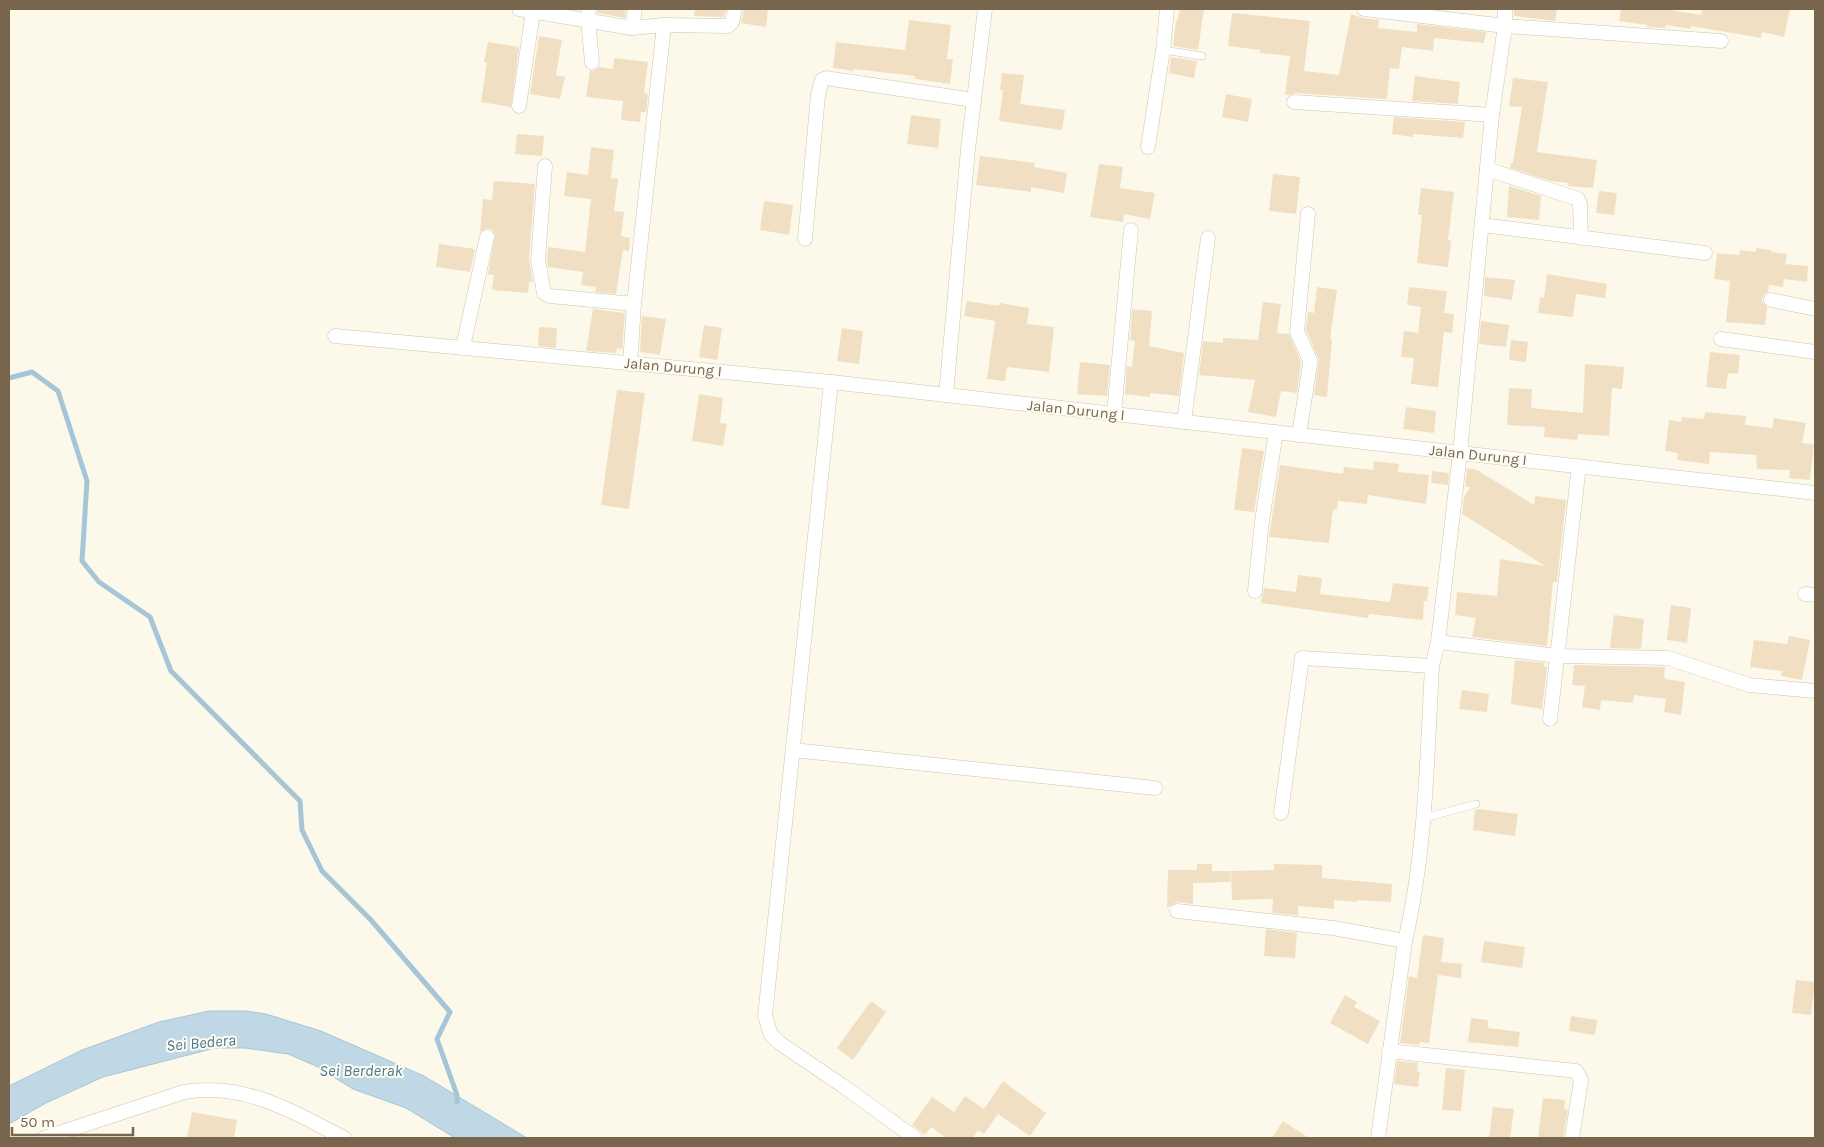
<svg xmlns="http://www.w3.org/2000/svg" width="1824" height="1147" viewBox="0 0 1824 1147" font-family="Karla,sans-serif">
  <rect width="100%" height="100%" fill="#fcf9eb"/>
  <path fill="#c0d8e6" stroke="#a6c5d7" d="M209,1011H245L266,1014L321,1031L424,1076L527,1138H455L406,1108L353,1089L316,1066L288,1054L245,1048H215L103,1077L46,1103L9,1124V1086L82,1050L159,1022Z"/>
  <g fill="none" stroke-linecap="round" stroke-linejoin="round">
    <path stroke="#a6c5d7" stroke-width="5" d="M9,378L32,372L58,391L87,481L82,561L99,582L150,617L171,671L300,801L302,830L322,871L371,920L450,1012L437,1039L457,1095V1102"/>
  </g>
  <g fill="#f1dfc4">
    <path d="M598,9H626L625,18L597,13Z"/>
    <path d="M695,9H726L724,17L694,16Z"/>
    <path d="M744,9H768L766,27L741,23Z"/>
    <path d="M1180,9H1204L1198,50L1173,46L1176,21H1177Z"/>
    <path d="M1514,9H1557L1555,21L1514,16Z"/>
    <path d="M1621,9H1664L1701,15L1702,9H1790L1784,37L1762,32L1761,38L1691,26V29L1666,25L1665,28L1647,27V25L1619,21Z"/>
    <path d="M1232,13L1310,21L1304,71L1339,75L1351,14L1363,18L1379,20L1378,28L1417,32V24L1486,32L1484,43L1434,38L1433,51L1402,47L1399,69L1390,68L1387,99L1295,93L1289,95H1285L1290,56L1260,53V50L1228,46Z"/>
    <path d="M909,20L951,25L947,59H953L950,84L915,79V76L854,69V71L833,68L836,42L905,50Z"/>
    <path d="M539,36L562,40L556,75L565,77L560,99L530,94Z"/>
    <path d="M488,42L519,47L511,107L481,102L487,63L484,62Z"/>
    <path d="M1171,57L1197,61L1194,78L1169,73Z"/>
    <path d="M614,58L648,62L644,93L648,94L646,112H641L640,122L621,120L623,101L586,97L590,70L593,71L599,67L613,69Z"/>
    <path d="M1002,73L1024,75L1020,104L1065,110L1062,130L999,121L1003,90H1000Z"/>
    <path d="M1415,76L1460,82L1458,104L1412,101Z"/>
    <path d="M1513,78L1548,82L1537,152L1597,160L1593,188L1568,186L1569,183L1551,181L1510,168L1511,163H1513L1522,107L1509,106Z"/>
    <path d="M1226,94L1252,99L1248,122L1222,117Z"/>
    <path d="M911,115L941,119L938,148L907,144Z"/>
    <path d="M1394,117L1465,122L1463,138L1413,134V137L1392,134Z"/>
    <path d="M517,134L544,136L542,156L515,154Z"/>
    <path d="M591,147L614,150L611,178L618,179L614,211L624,212L621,236L630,238L629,251L623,250L616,294L595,292L596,287L581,285L583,272L548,267L547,260L548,247L585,252L591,199L564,196L567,172L588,175Z"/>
    <path d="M980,156L1035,163L1034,167L1067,173L1064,193L1031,187V192L976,185Z"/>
    <path d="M1099,164L1123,167L1120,188L1155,193L1150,219L1124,214L1123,222L1090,217Z"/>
    <path d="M1273,174L1300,177L1296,214L1269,211Z"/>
    <path d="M494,181L535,184L529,259L533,282H529L528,293L492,290L494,275L488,274L495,235L492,230L488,228L480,232L483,199L492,200Z"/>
    <path d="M1509,186L1541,196L1539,220L1507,217Z"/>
    <path d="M1421,188L1454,192L1448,240L1451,241L1448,267L1417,263L1422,215H1418Z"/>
    <path d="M1599,191L1617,193L1614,215L1596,213Z"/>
    <path d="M764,201L793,205L789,235L760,230Z"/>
    <path d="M439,244L475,249L470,272L436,267Z"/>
    <path d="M1756,248L1771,250V252L1787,254L1785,264L1808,266L1807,282L1784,279L1783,287L1769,285L1768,292L1764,295L1762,299L1763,303L1767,307L1765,325L1726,322L1730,281L1714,279L1717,253L1739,255L1740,250L1756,252Z"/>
    <path d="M1547,274L1607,284L1605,298L1576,294L1573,317L1538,313L1540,297L1544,298Z"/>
    <path d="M1485,277L1515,280L1512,300L1484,296Z"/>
    <path d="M1317,287L1337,290L1330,339H1332L1327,397L1314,395L1319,360L1306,330L1308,312L1314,313Z"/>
    <path d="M1409,287L1447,291L1444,313L1454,314L1452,333L1444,332L1438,387L1411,384L1414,358L1401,357L1404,331L1418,333L1421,307L1407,305Z"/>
    <path d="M967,301L999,306L1000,303L1029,308L1027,324L1054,327L1049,372L1007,367L1005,381L987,379L995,321L964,316Z"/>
    <path d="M1263,302L1281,304L1277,333L1289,334L1301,362L1297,393L1281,391L1276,417L1248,412L1255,380L1199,375L1203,341L1223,343V338L1258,340Z"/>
    <path d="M593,309L625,313L622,349L617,348L616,353L586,351Z"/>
    <path d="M1132,309L1152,311L1149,346L1184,353L1179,396L1150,393V397L1125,394L1127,366L1132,367L1135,341L1130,340Z"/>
    <path d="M642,316L666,319L660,355L640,352Z"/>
    <path d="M1481,321L1509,325L1506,347L1479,344Z"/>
    <path d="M704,325L722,328L717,360L699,357Z"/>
    <path d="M539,327L557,328L556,348L538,346Z"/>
    <path d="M842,328L863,331L859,364L837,361Z"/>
    <path d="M1511,340L1528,342L1526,362L1509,360Z"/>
    <path d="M1710,352L1740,355L1738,374L1728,373L1726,389L1706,387Z"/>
    <path d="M1080,362L1110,365L1107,396L1077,394Z"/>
    <path d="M1585,364L1624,367L1622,389L1612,388L1609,436L1578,434L1577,440L1544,437L1545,427L1507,425L1509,388L1532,389L1531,408L1583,413Z"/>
    <path d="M617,390L645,393L629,509L601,505Z"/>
    <path d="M699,394L723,398L720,423L727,424L723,446L692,441Z"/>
    <path d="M1406,407L1436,411L1434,433L1403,429Z"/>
    <path d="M1705,412L1746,416L1745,425L1772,428L1774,418L1806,423L1802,443L1814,444L1810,480L1789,478L1790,470L1757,469L1756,455L1710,452L1709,464L1677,460L1678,453L1665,451L1669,420L1681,422L1682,417L1704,419Z"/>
    <path d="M1242,448L1264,451L1254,512L1234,510Z"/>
    <path d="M1374,461L1399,464L1398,472L1429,475L1426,504L1368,495L1367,504L1338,501L1337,510L1333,509L1329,543L1269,537L1280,465L1343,474L1344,467L1373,470Z"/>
    <path d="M1467,468L1477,470L1534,505L1535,496L1566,500L1557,582H1553L1547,646L1472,637L1476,618L1455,615L1457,592L1497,596L1500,559L1545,566L1462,514L1464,497L1470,487H1465Z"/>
    <path d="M1432,471L1449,473L1448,485L1431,483Z"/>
    <path d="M1298,575L1322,578L1320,594L1390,602L1393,583L1429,587L1427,601H1424L1423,620L1369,614L1368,618L1261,603L1264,588L1296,592Z"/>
    <path d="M1671,605L1691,608L1687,643L1667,640Z"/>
    <path d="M1614,615L1644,619L1641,649L1610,648Z"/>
    <path d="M1789,636L1810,640L1802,680L1781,676L1782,671L1750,667L1754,640L1787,644Z"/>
    <path d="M1515,660L1545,663L1544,667H1547L1542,709L1511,704Z"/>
    <path d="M1574,665L1665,667L1664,677H1665V679L1685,682L1681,715L1664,712L1666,699L1634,695L1633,703L1601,700L1600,710L1582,707L1585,686L1572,685Z"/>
    <path d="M1462,690L1489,694L1487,712L1459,709Z"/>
    <path d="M1478,809L1518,814L1515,836L1473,830L1475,810Z"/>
    <path d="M1197,864H1212V871H1230L1231,882L1193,883V904L1177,902L1167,908L1168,870H1197Z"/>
    <path d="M1274,864L1322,865V878L1392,884L1391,902L1357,900V902L1334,900V909L1298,906V915L1272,913L1273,899L1232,900L1231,871L1274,870Z"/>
    <path d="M1266,929L1297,933L1295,958L1264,956Z"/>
    <path d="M1423,935L1444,938L1441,962L1462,964L1461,978L1438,975L1429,1043L1420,1042L1419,1045L1400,1043L1409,976L1417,978Z"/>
    <path d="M1484,941L1525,947L1522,968L1481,962Z"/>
    <path d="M1796,980L1815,982L1811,1015L1792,1013Z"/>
    <path d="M1345,995L1357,1002L1354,1007L1380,1021L1368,1044L1330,1023Z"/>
    <path d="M871,1001L886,1012L853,1060L837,1048Z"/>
    <path d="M1571,1016L1597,1020L1595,1035L1569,1031Z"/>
    <path d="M1471,1018L1488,1020V1028L1520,1032L1518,1047L1468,1042Z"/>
    <path d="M1397,1061L1418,1063L1417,1071L1420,1072L1418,1087L1394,1084Z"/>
    <path d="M1446,1068L1465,1070L1461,1111L1442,1110Z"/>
    <path d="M1003,1081L1046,1113L1030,1136L998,1114L984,1134L978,1130L973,1138H946L931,1127L925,1135L912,1125L932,1097L954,1112L965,1096L984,1109Z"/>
    <path d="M1543,1098L1565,1100L1564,1109L1568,1110L1563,1138H1538Z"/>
    <path d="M1493,1107L1514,1109L1510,1138L1489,1137Z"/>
    <path d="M192,1112L237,1120L234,1138H187Z"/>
    <path d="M1283,1121L1309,1138H1272Z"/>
  </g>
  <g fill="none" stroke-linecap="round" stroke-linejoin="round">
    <defs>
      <g id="lane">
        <path d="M1163,50L1202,56"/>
        <path d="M1424,818L1476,804"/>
      </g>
      <g id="street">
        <path d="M519,9L632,28L664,25L728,26L732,22L735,9"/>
        <path d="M589,9L588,20L592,62"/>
        <path d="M1364,9L1505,26L1721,41"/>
        <path d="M632,28L635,9"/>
        <path d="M1294,102L1492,115"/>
        <path d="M519,106L533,12"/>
        <path d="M1148,147L1163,50L1167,9"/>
        <path d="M545,166L538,260L544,293L550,296L634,304"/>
        <path d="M1487,169L1578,199L1580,204L1581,238"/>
        <path d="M1482,225L1705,253"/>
        <path d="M805,239L818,95L822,80L827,78L832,79L974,100"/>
        <path d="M1771,300L1815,309"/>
        <path d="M335,336L831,382L1815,493"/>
        <path d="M1721,339L1815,352"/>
        <path d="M463,347L487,237"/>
        <path d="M630,364L634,304L664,25"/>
        <path d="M831,382L765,1016L771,1035L781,1044L843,1086L915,1138"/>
        <path d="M946,395L968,149L985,9"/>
        <path d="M1114,414L1131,230"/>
        <path d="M1184,422L1208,238"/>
        <path d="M1299,435L1310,364V360L1297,332L1308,214"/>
        <path d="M1255,591L1262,521L1276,432"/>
        <path d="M1805,594L1815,595"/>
        <path d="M1438,642L1558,656L1668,658L1749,685L1815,691"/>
        <path d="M1550,719L1579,466"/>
        <path d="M793,750L1155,788"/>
        <path d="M1281,813L1302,658L1432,666"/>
        <path d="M1177,911L1333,928L1405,941"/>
        <path d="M1389,1051L1576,1071L1581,1080L1572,1138"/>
        <path d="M44,1138L184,1092C245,1082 291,1111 344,1138"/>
        <path d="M1378,1138L1405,941C1426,851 1427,758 1432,666L1438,642L1460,453L1492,115L1505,26V9"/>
      </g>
    </defs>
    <use href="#lane" stroke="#cec4b0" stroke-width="8"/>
    <use href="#street" stroke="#cec4b0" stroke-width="15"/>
    <use href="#lane" stroke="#fff" stroke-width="7"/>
    <use href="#street" stroke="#fff" stroke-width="14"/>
  </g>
  <g text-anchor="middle" stroke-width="4" stroke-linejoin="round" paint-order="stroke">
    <g font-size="15" fill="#77654e" stroke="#fefcf2">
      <text transform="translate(673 367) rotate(5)" y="5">Jalan Durung I</text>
      <text transform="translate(1076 410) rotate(6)" y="5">Jalan Durung I</text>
      <text transform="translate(1478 455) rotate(6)" y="5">Jalan Durung I</text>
    </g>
    <g font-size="16" font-style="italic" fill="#4c7790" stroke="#fefcf2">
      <text transform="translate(201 1042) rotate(-5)" y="6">Sei Bedera</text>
      <text x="361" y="1076">Sei Berderak</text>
    </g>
  </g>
  <rect width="1824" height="1147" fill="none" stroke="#77654e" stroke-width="20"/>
  <path d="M12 1127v8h121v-8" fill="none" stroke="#77654e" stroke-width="2.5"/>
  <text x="20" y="1127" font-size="15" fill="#77654e" stroke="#fefcf2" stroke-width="4" paint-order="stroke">50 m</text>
</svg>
